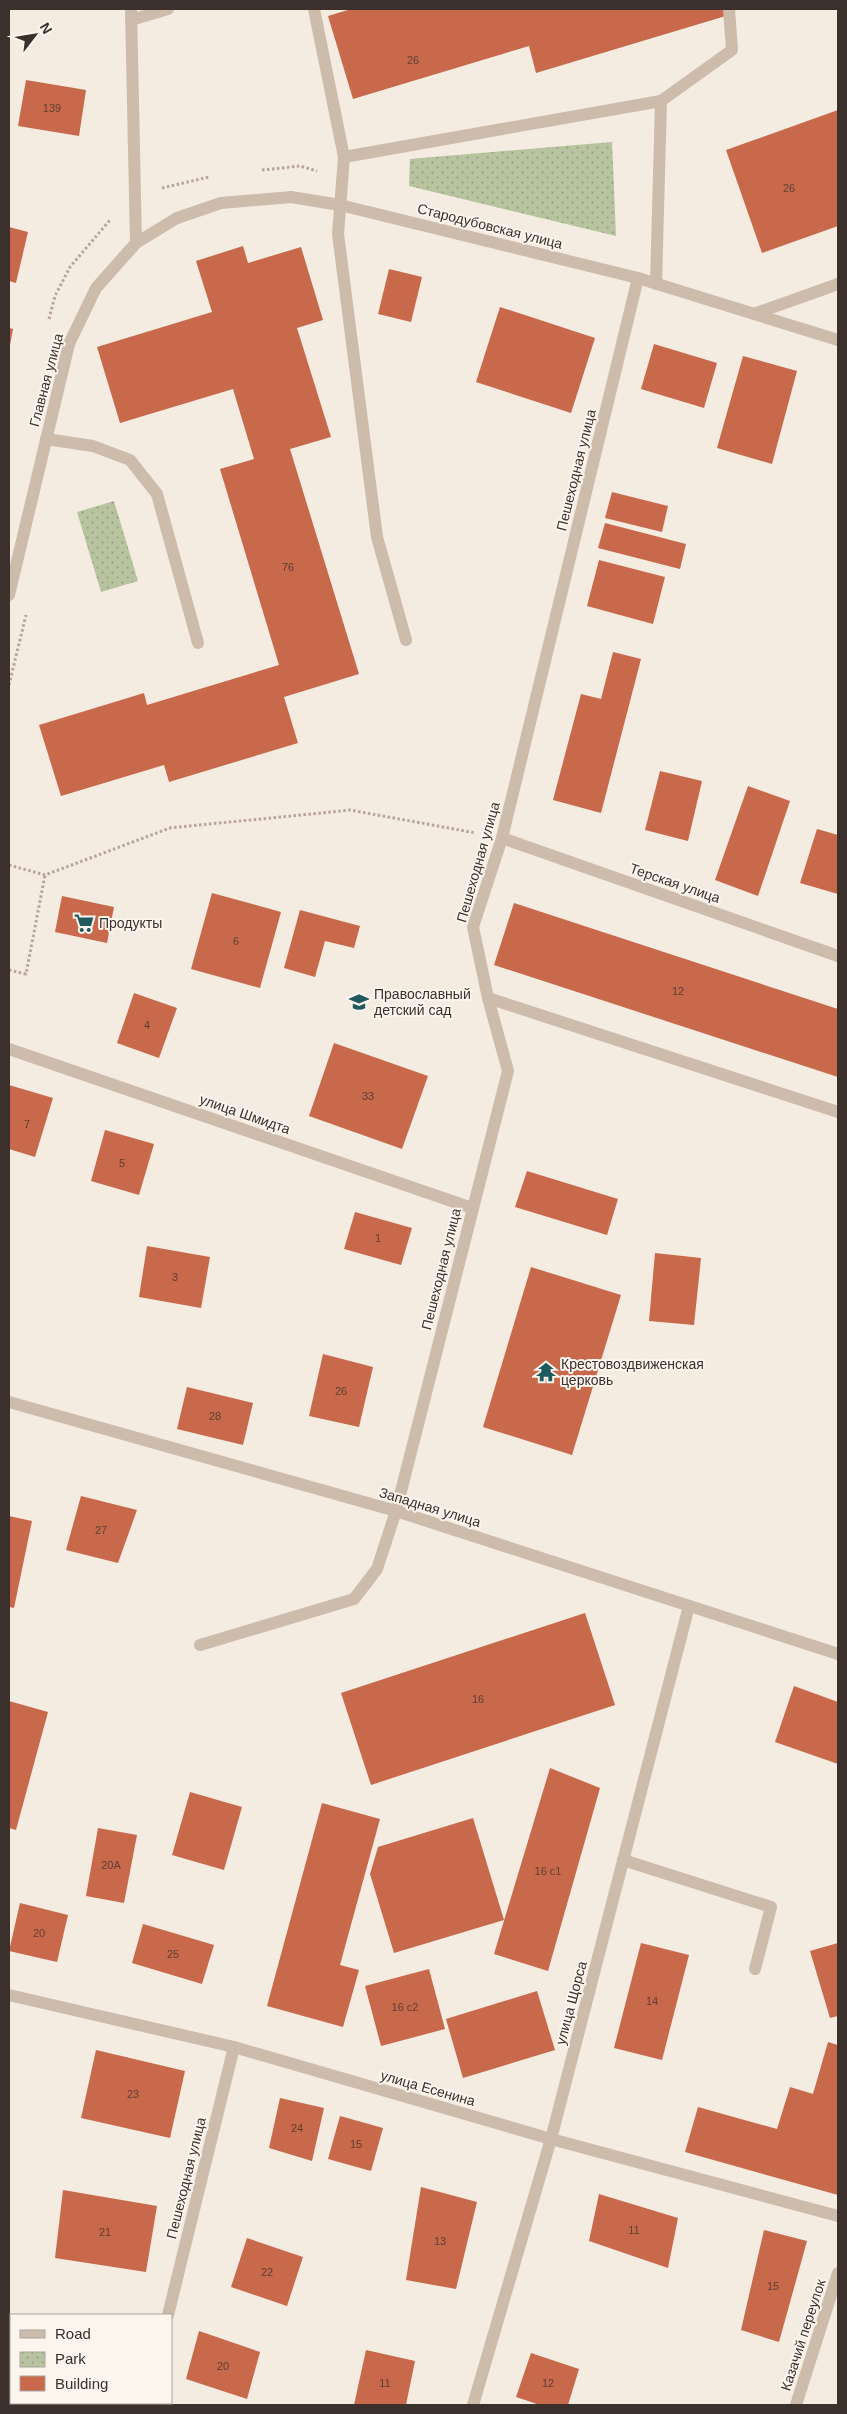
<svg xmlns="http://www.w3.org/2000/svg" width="847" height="2414" viewBox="0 0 847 2414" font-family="Arial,sans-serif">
  <defs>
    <pattern id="park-dots" width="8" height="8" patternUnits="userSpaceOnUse" patternTransform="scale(1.25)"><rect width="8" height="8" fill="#b8c4a0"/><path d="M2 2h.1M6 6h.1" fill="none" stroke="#97a083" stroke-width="1.8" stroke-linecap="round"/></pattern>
  </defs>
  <rect width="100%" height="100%" fill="#f4ebe1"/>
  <g fill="url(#park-dots)">
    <path d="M612,142L616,236L409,186L410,159Z"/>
    <path d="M114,501L138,581L101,592L77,512Z"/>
  </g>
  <g fill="#c8694b">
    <path d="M351,9H727L729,15L536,73L529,46L353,99L328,16Z"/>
    <path d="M26,80L86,90L79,136L18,126Z"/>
    <path d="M838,110V226L762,253L726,150Z"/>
    <path d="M9,227L28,232L16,283L9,281Z"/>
    <path d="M243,246L248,263L301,247L323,320L297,328L331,437L290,449L359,674L284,697L298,743L169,782L164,765L61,796L39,725L144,693L147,705L279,665L220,469L254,459L233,389L120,423L97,347L212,312L196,261Z"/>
    <path d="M389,269L422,277L411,322L378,314Z"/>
    <path d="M500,307L595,338L571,413L476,382Z"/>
    <path d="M9,328L13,329L10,345H9Z"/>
    <path d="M654,344L717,363L704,408L641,389Z"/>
    <path d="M743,356L797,371L772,464L717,448Z"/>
    <path d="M612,492L668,506L662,532L605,518Z"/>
    <path d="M605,523L686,544L680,569L598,548Z"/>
    <path d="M599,560L665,577L653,624L587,606Z"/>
    <path d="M613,652L641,659L601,813L553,800L581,694L601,699Z"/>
    <path d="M660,771L702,781L688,841L645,830Z"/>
    <path d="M748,786L790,801L758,896L715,880Z"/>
    <path d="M817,829L838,835V894L800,883Z"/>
    <path d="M212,893L281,912L260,988L191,969Z"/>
    <path d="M62,896L114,907L107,943L55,932Z"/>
    <path d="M514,903L838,1009V1077L494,965Z"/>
    <path d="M300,910L360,926L354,948L325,941L315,977L284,968Z"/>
    <path d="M134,993L177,1008L159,1058L117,1043Z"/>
    <path d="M334,1043L428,1076L402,1149L309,1116Z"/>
    <path d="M9,1085L53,1098L35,1157L9,1149Z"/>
    <path d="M105,1130L154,1144L139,1195L91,1181Z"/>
    <path d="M527,1171L618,1199L607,1235L515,1207Z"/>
    <path d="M355,1212L412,1228L401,1265L344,1249Z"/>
    <path d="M147,1246L210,1257L201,1308L139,1297Z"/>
    <path d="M655,1253L701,1258L694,1325L649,1321Z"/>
    <path d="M531,1267L621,1295L572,1455L483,1427Z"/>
    <path d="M323,1354L373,1367L359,1427L309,1416Z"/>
    <path d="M187,1387L253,1403L243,1445L177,1429Z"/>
    <path d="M81,1496L137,1510L118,1563L66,1550Z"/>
    <path d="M9,1516L32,1521L14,1608L9,1607Z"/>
    <path d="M585,1613L615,1705L371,1785L341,1693Z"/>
    <path d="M794,1686L838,1702V1764L775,1742Z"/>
    <path d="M9,1701L48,1712L16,1830L9,1828Z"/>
    <path d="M550,1768L600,1788L548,1971L494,1954Z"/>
    <path d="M190,1792L242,1807L224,1870L172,1855Z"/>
    <path d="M322,1803L380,1819L340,1965L359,1970L343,2027L267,2006Z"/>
    <path d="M473,1818L504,1920L394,1953L370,1874L378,1847Z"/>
    <path d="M98,1828L137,1835L124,1903L86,1896Z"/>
    <path d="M20,1903L68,1915L57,1962L9,1951Z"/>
    <path d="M143,1924L214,1945L202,1984L132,1963Z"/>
    <path d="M641,1943L689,1955L662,2060L614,2048Z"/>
    <path d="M838,1943V2016L830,2018L810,1951Z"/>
    <path d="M429,1969L445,2029L381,2046L365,1986Z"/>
    <path d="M537,1991L555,2050L463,2078L446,2019Z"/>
    <path d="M828,2042L838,2045V2195L685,2152L698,2107L777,2129L790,2087L813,2094Z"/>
    <path d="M96,2050L185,2071L170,2138L81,2118Z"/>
    <path d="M280,2098L324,2108L312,2161L269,2148Z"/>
    <path d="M340,2116L383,2128L371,2171L328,2159Z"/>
    <path d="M421,2187L477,2202L456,2289L406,2280Z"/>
    <path d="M63,2190L157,2206L146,2272L55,2258Z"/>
    <path d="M599,2194L678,2218L668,2268L589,2241Z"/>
    <path d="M764,2230L807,2241L779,2342L741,2330Z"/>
    <path d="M247,2238L303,2257L287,2306L231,2287Z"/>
    <path d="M199,2331L260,2352L247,2399L186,2379Z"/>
    <path d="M366,2350L415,2361L406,2405H354Z"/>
    <path d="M531,2353L579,2369L568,2405H540L516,2397Z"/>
    <path d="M9,2390L11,2392V2403H21L24,2405H9Z"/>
  </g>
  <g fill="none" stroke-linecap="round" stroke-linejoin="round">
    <g stroke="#b9a596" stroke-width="3" stroke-dasharray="2.5 2.5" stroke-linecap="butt">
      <path d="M262,170L300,166L317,171"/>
      <path d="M162,188L209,177"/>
      <path d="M49,319L55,296L70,267L110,220"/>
      <path d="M9,685L26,615"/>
      <path d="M9,865L45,875L170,828L350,810L476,833"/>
      <path d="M9,970L26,974L45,875"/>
    </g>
    <g stroke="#cdbbac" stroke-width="12">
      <path d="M314,9L344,157L338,234L377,537L406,640"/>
      <path d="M131,20L168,9"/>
      <path d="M344,157L661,101L732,50L729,9"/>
      <path d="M656,284L661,101"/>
      <path d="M754,314L838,284"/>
      <path d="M46,439L93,446L130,460L157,494L198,643"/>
      <path d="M488,998L838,1112"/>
      <path d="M200,1645L354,1599L377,1569L396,1511"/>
      <path d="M623,1860L771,1907L755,1969"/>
    </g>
    <g stroke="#cdbbac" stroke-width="12">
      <path d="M136,243L177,218L221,203L291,197L340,205L638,278L838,340"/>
      <path d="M9,595L69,344L96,288L136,243L131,9"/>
      <path d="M502,838L838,956"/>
      <path d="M9,1049L472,1208"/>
      <path d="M9,1402L396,1511L838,1654"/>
      <path d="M396,1511L508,1071L488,998L473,927L502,838L638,278"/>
      <path d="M9,1995L234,2047L551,2139L838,2216"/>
      <path d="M168,2315L234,2047"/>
      <path d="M146,2405L147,2403"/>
      <path d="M473,2405L551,2139L689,1606"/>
      <path d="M796,2405L838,2273"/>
    </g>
  </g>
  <defs>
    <symbol id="supermarket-bare" viewBox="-9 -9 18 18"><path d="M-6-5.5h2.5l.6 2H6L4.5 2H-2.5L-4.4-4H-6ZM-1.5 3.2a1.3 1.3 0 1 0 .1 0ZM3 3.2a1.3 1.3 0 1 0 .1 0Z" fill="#1f5a5e" stroke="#fbf5ee" stroke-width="2.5" paint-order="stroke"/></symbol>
    <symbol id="school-bare" viewBox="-9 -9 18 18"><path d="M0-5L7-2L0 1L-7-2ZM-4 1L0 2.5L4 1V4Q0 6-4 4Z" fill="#1f5a5e" stroke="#fbf5ee" stroke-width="2.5" paint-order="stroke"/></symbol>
    <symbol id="temple-bare" viewBox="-9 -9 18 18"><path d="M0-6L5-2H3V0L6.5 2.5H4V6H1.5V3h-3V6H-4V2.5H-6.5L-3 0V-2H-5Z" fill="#1f5a5e" stroke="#fbf5ee" stroke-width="2.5" paint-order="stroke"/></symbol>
  </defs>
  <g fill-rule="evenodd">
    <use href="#supermarket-bare" x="70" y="909" width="28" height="28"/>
    <use href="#school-bare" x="345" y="988" width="28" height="28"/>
    <use href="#temple-bare" x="532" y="1358" width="28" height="28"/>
  </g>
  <g text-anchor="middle" stroke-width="4" stroke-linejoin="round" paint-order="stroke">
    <g font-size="11" fill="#5e3e33">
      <text x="413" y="64">26</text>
      <text x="52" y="112">139</text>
      <text x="789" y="192">26</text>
      <text x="288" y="571">76</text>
      <text x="236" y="945">6</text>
      <text x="678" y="995">12</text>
      <text x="147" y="1029">4</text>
      <text x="368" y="1100">33</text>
      <text x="27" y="1128">7</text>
      <text x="122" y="1167">5</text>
      <text x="378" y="1242">1</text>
      <text x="175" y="1281">3</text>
      <text x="341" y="1395">26</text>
      <text x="215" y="1420">28</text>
      <text x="101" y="1534">27</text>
      <text x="478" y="1703">16</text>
      <text x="111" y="1869">20А</text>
      <text x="548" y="1875">16 с1</text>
      <text x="39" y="1937">20</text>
      <text x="173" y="1958">25</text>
      <text x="652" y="2005">14</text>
      <text x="405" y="2011">16 с2</text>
      <text x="133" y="2098">23</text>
      <text x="297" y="2132">24</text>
      <text x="356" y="2148">15</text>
      <text x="634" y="2234">11</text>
      <text x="105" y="2236">21</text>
      <text x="440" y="2245">13</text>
      <text x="267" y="2276">22</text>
      <text x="773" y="2290">15</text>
      <text x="223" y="2370">20</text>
      <text x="385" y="2387">11</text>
      <text x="548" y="2387">12</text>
    </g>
    <g font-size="14" fill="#3b302b" stroke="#fbf5ee">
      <text transform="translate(490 226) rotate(14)" y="5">Стародубовская улица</text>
      <text transform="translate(46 380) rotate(-75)" y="5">Главная улица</text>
      <text transform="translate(576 470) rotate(-76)" y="5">Пешеходная улица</text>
      <text transform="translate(478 862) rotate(-74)" y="5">Пешеходная улица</text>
      <text transform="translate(675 883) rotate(19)" y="5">Терская улица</text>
      <text transform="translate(245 1114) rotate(19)" y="5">улица Шмидта</text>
      <text transform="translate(441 1269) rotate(-76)" y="5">Пешеходная улица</text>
      <text transform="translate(430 1507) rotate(17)" y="5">Западная улица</text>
      <text transform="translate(571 2003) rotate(-75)" y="5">улица Щорса</text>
      <text transform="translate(428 2088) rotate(16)" y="5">улица Есенина</text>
      <text transform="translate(186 2178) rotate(-76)" y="5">Пешеходная улица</text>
      <text transform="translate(803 2335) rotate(-72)" y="5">Казачий переулок</text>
    </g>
    <g font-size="14" fill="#3b302b" stroke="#fbf5ee" text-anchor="start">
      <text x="99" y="928">Продукты</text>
      <text x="374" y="999">Православный<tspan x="374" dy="16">детский сад</tspan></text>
      <text x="561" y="1369">Крестовоздвиженская<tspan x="561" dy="16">церковь</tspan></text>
    </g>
  </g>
  <rect width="847" height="2414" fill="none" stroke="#3b302b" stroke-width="20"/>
  <rect x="10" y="2314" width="162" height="90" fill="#fbf5ee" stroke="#aea6a0"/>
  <rect x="20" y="2330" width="25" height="8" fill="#cdbbac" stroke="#aea6a0"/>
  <text x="55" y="2339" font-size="15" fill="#3b302b">Road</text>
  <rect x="20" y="2352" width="25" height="15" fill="url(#park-dots)" stroke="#aea6a0"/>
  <text x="55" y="2364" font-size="15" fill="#3b302b">Park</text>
  <rect x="20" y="2376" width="25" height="15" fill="#c8694b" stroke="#aea6a0"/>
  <text x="55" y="2389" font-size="15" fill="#3b302b">Building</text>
  <g transform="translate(35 35) rotate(59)" stroke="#fbf5ee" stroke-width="4" paint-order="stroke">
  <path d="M0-4L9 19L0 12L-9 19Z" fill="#3b302b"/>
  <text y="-8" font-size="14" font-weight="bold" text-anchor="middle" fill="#3b302b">N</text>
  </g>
</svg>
